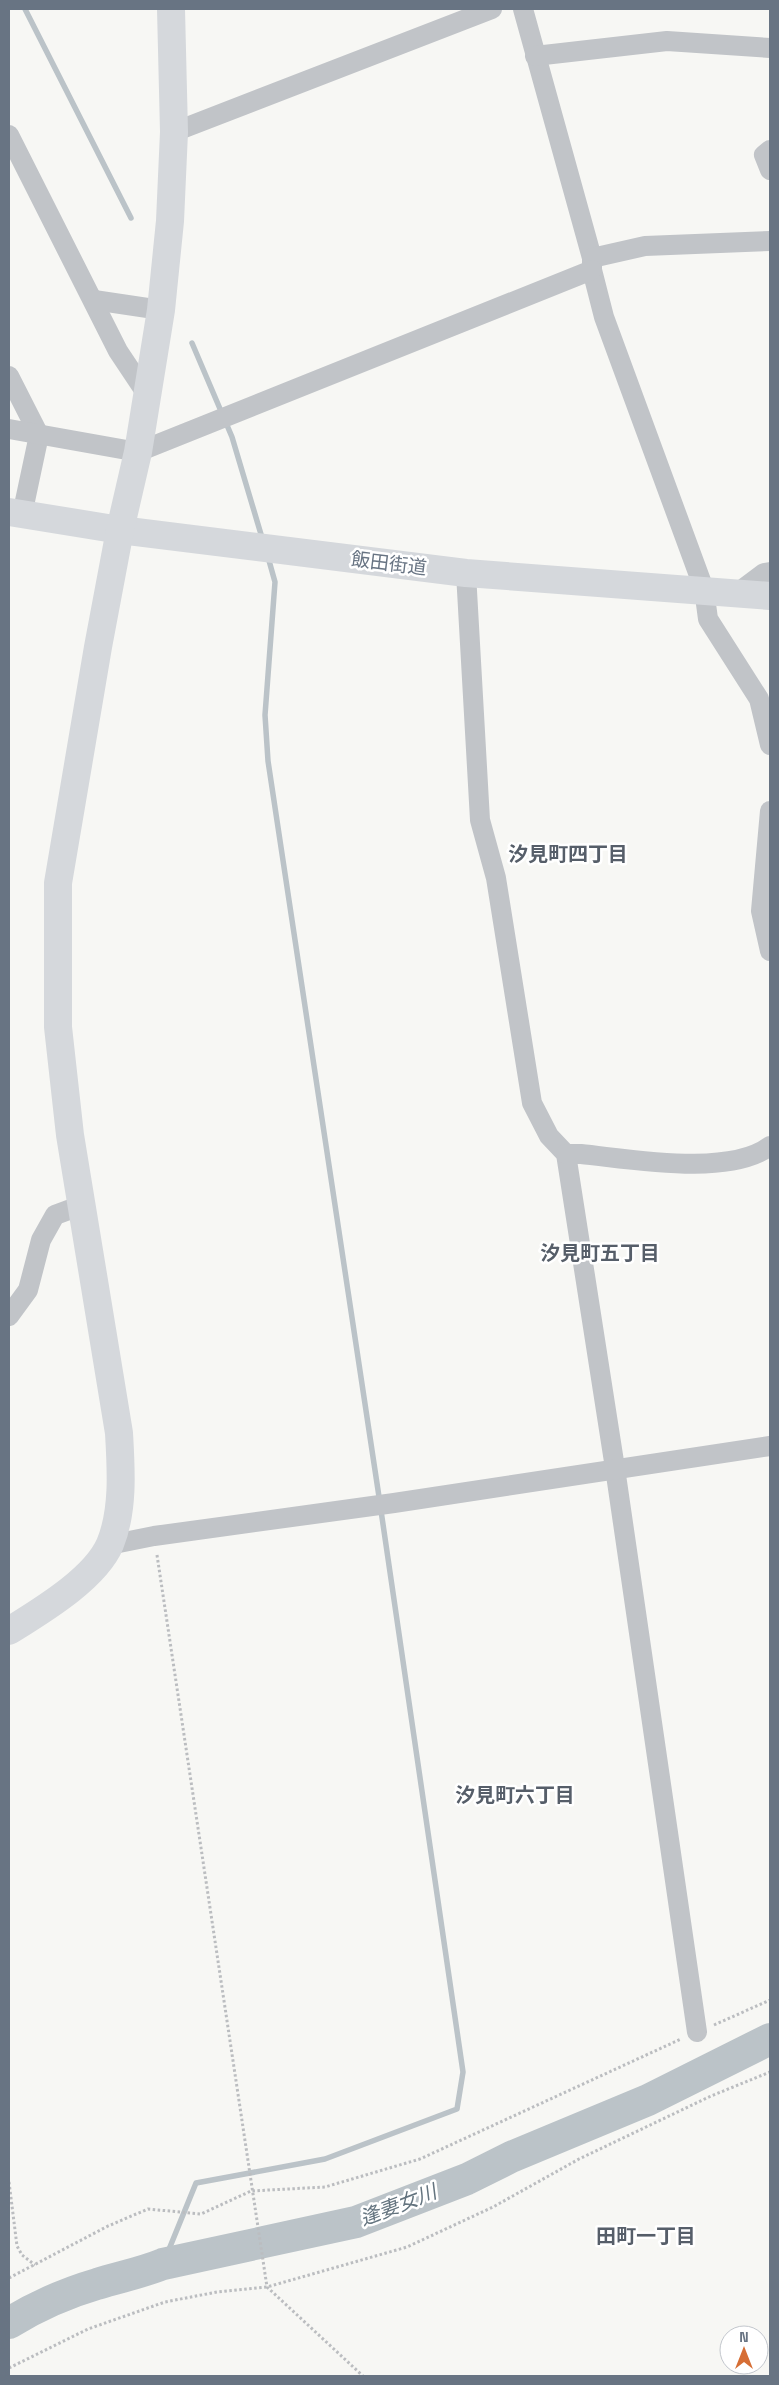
<svg xmlns="http://www.w3.org/2000/svg" width="779" height="2385" viewBox="0 0 779 2385" font-family="'Space Grotesk','Noto Sans JP',sans-serif">
  <rect width="100%" height="100%" fill="#f7f7f4"/>
  <g fill="none" stroke-linecap="round" stroke-linejoin="round">
    <g stroke="#bbc3c8" stroke-width="5.5">
      <path d="M25,9L131,218"/>
      <path d="M192,343L232,437L263,541"/>
      <path d="M163,2264L196,2183L325,2159L457,2109L463,2072L378,1490L268,761L265,715L275,582L268,557"/>
    </g>
    <path stroke="#bbc3c8" stroke-width="32" d="M9,2323C37,2306 66,2293 97,2284C119,2277 141,2273 163,2264L356,2222L467,2179L511,2157L648,2100L770,2039"/>
    <g stroke="#bbbdc0" stroke-width="3" stroke-dasharray="2.5 2.5" stroke-linecap="butt">
      <path d="M157,1555L267,2287L363,2376"/>
      <path d="M714,2025L770,2000"/>
      <path d="M9,2182L17,2246L22,2255L35,2265"/>
      <path d="M9,2278L108,2226L148,2209L201,2214L251,2191L325,2187L420,2159L681,2039"/>
      <path d="M9,2368L88,2329L165,2302L217,2292L267,2287L407,2247L493,2207L579,2159L711,2096L770,2072"/>
    </g>
    <g stroke="#c1c4c8" stroke-width="20">
      <path d="M523,9L592,258V270L604,317L704,589L708,619L759,699L770,745"/>
      <path d="M535,56L667,41L770,48"/>
      <path d="M174,132L492,9"/>
      <path d="M9,135L118,351L148,396"/>
      <path d="M770,150L764,155L770,170"/>
      <path d="M592,258L645,246L770,241"/>
      <path d="M94,300L161,310"/>
      <path d="M9,376L39,435L22,515"/>
      <path d="M9,429L138,452L592,270"/>
      <path d="M466,573L480,820L496,878L532,1103L549,1136L566,1154L615,1468L697,2032"/>
      <path d="M736,594L764,573L770,572"/>
      <path d="M770,811L761,911L770,951"/>
      <path d="M566,1154H581C631,1159 729,1177 770,1146"/>
      <path d="M9,1316L28,1290L41,1240L55,1215L82,1205"/>
      <path d="M109,1545L154,1536L394,1503L770,1446"/>
    </g>
    <g stroke="#d5d8dc" stroke-width="28">
      <path d="M9,512L120,530L466,573L770,596"/>
      <path d="M9,1631C41,1611 95,1579 110,1544C124,1510 121,1468 119,1433L70,1135L58,1027V883L98,647L120,530L138,452L161,310L170,221L174,132L171,9"/>
    </g>
  </g>
  <g text-anchor="middle" stroke-width="5" stroke-linejoin="round" paint-order="stroke">
    <g font-size="19" fill="#687483" stroke="#fff">
      <text transform="translate(389 563) rotate(7)" y="7">飯田街道</text>
    </g>
    <g font-size="20" font-weight="bold" fill="#565e69" stroke="#fff">
      <text x="568" y="861">汐見町四丁目</text>
      <text x="600" y="1260">汐見町五丁目</text>
      <text x="515" y="1802">汐見町六丁目</text>
      <text x="646" y="2243">田町一丁目</text>
    </g>
    <g font-size="20" font-style="italic" fill="#64747f" stroke="#fff">
      <text transform="translate(398 2205) rotate(-21)" y="7">逢妻女川</text>
    </g>
  </g>
  <rect width="779" height="2385" fill="none" stroke="#687483" stroke-width="20"/>
  <g transform="translate(744 2350)"><circle r="24" fill="#ffffff" stroke="#c3c7cd"/>
  <path d="M0-4L9 19L0 12L-9 19Z" fill="#d66e35"/>
  <text y="-8" font-size="14" font-weight="bold" text-anchor="middle" fill="#687483">N</text>
  </g>
</svg>
